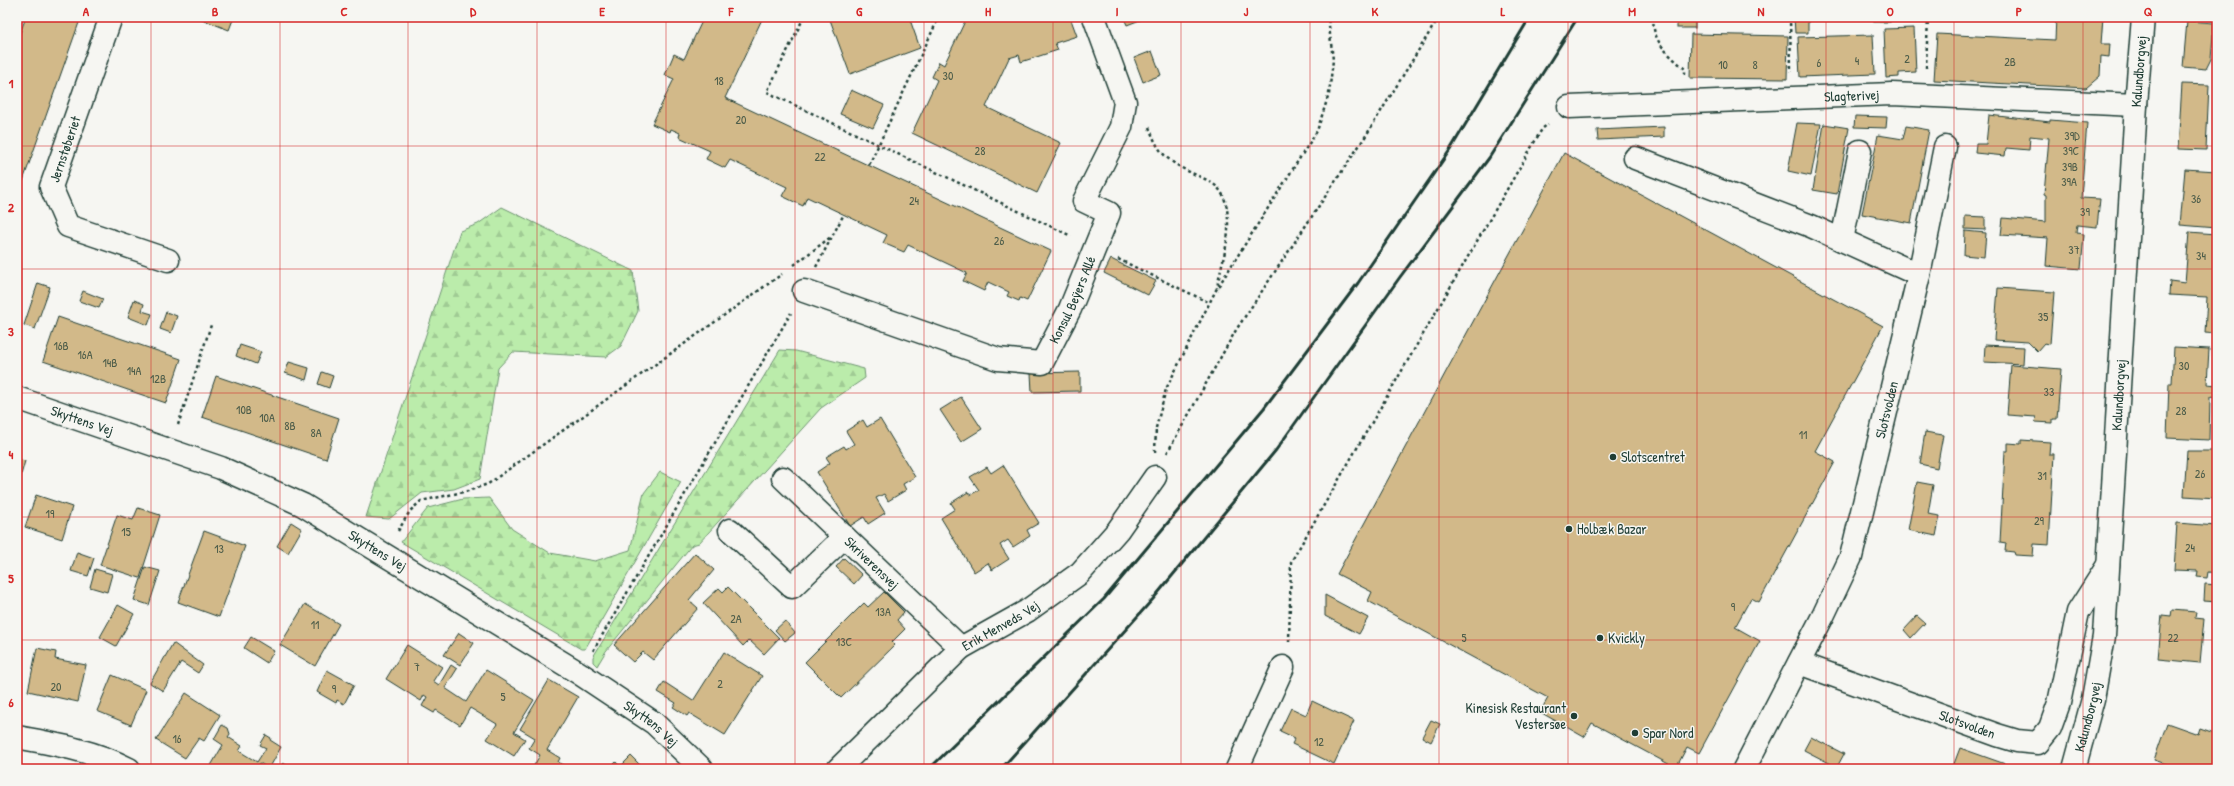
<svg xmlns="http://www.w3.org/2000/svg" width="2234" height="786" viewBox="0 0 2234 786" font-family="'Patrick Hand',sans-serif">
  <defs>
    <pattern id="forest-firs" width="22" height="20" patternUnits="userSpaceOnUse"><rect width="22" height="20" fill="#bbecab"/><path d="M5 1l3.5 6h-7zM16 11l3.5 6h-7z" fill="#a0cb94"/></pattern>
  </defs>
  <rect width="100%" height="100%" fill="#f6f6f2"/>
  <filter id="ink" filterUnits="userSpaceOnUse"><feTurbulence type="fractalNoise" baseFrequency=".025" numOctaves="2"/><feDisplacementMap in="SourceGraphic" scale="8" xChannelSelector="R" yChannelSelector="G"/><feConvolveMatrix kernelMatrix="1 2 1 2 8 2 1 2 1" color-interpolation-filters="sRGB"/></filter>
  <g filter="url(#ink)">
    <g fill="url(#forest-firs)" stroke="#6d9470">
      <path d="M502,207L633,271L638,311L621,346L606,357L513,352L498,368L480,479L454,489L422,493L389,519L366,517L460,231L478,224Z"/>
      <path d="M780,350L796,351L864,369L865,378L821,408L699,543L692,545L606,651L597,666L593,662V657Z"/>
      <path d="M660,472L681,482L585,649H581L401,542L428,508L463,499L489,498L512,529L550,553L595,561L630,550L644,493Z"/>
    </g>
    <g fill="#d2b989" stroke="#1f3d34">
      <path d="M26,17H81L19,192L17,191V41Z"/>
      <path d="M196,17H234L229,30Z"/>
      <path d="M704,17H763L725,98L1051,251L1027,301L1020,298L1019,301L1007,296L1009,292L988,282L984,291L963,281L967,273L908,245L904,252L883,243L887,235L807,197L803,206L782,196L787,187L730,160L725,168L706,159L710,151L679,137L680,133L671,129L670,132L652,124L674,79L665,75L674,54L684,59Z"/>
      <path d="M829,17H909L920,48L850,74Z"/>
      <path d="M967,17H1070L1077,36L1055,43L1058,50L1021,62L1019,55L1009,58L986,107L1061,143L1037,193L912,133L937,80L932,77L939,62L944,65Z"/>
      <path d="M1121,17H1145V18L1127,25L1124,18L1121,19Z"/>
      <rect x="1677" y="17" width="18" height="11"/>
      <path d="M1794,17H1808V33H1795Z"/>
      <rect x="1874" y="17" width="16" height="5"/>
      <path d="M2056,17H2103L2101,44H2110L2109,57L2101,56L2100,76L2086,88L1934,80L1937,34L2055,40Z"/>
      <path d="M2200,17H2217V21L2200,20Z"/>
      <path d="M2187,21L2214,23L2211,59L2206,69L2183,67Z"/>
      <path d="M1914,28L1916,72L1899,73V77L1886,78L1884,29Z"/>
      <path d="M1691,34L1788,36L1787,79L1690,78Z"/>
      <path d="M1873,35L1875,74L1800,77L1798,37Z"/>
      <path d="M1152,51L1161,75L1143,82L1134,58Z"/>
      <path d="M2182,84L2209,85L2206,150L2178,149Z"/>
      <path d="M851,90L884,105L873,128L840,114Z"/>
      <path d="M1989,115L2050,122V120L2087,123L2081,198L2100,199L2097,227L2077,225L2076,233L2084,234L2081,269L2046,266L2048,238L2001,235L2003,218L2046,222V195L2044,194L2049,138L2030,136L2029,150L2006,148L2005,156L1975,153L1976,144H1986Z"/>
      <path d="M1855,116L1887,117L1886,128L1854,127Z"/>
      <path d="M1797,123L1821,124L1811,176L1788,171Z"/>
      <path d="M1824,124L1849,128L1837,194L1813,190Z"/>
      <path d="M1906,126L1929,130L1911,223L1862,214L1878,135L1903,139Z"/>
      <path d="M1664,127V137L1598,140L1597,130Z"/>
      <path d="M1564,153L1883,326L1815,451L1835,462L1759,602L1751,598L1735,627L1760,641L1699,753L1687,747L1676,768L1592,723L1584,737L1540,712L1548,698L1368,601L1372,592L1337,574Z"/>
      <path d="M2185,169L2217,171V228L2180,225Z"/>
      <path d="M1965,216L1985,217V230L1965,229Z"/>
      <path d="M1965,231L1986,233L1984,257L1964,255Z"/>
      <path d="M2189,232L2217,234V334L2205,333L2207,297L2169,295L2170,281L2185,283Z"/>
      <path d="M1111,259L1156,281L1148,295L1104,273Z"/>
      <path d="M38,283L50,287L35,329L24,325Z"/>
      <path d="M1998,288L2054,292L2050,344L2044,343L2037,351L2028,342L1994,340Z"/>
      <path d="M83,291L103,299L99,308L79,301Z"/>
      <path d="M134,300L144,304L142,311L152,314L148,325L128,317Z"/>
      <path d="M166,312L177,316L171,333L160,329Z"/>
      <path d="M58,317L181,359L166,403L43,361Z"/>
      <path d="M240,345L261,352L256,364L236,356Z"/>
      <path d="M1985,345L2024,347L2023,364L1984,362Z"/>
      <path d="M2174,347L2209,349L2207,384L2217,385V398L2210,397L2209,440L2167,438L2169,383H2172Z"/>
      <path d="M289,362L309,368L306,380L285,373Z"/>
      <path d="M2011,365L2061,369L2057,419H2053V423L2035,422L2036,417L2007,415Z"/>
      <path d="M322,372L333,376L329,388L318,384Z"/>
      <path d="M1080,372V391L1032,392L1031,373Z"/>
      <path d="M216,376L339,418L326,459L202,417Z"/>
      <path d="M961,397L982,429L961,442L940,410Z"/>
      <path d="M880,419L915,477L903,484L906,490L888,501L884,494L876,498L885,513L868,524L864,517L850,526L817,472L830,463L826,457L844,446L846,449L854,444L846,431L863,420L867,427Z"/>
      <path d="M1925,432L1943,435L1937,468L1920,464Z"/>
      <path d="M2021,440L2050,442L2049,454H2054L2049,545L2034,544L2033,556L2015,555L2014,552L2005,551L2006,543L2000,542L2005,451H2008V443L2021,444Z"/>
      <path d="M2187,451H2217V498L2184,496Z"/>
      <path d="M17,459L25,461L17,489Z"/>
      <path d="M1003,465L1039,523L1027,530L1030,536L1013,547L1008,540L1000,545L1009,559L992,570L988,563L974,572L941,518L955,509L951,503L968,492L970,495L979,490L970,477L987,467L991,473Z"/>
      <path d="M1917,482L1933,485L1928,514L1940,516L1936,536L1908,530Z"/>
      <path d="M36,495L72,507L62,539L25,527Z"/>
      <path d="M138,508L160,515L140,578L100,565L117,515L133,520Z"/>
      <path d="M291,522L302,529L288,553L277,546Z"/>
      <path d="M2177,523L2217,526V573L2208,572L2207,578L2197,577L2198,571L2174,570Z"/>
      <path d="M204,531L245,546L219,617L178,602Z"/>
      <path d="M77,552L94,558L88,576L71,571Z"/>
      <path d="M695,553L714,570L689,600L698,608L653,660L643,652L633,662L614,645Z"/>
      <path d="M844,558L862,575L854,584L836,567Z"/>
      <path d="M145,567L160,571L149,605L134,600Z"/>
      <path d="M95,569L112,574L107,592L90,587Z"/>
      <path d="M2205,584L2217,585V602L2204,601Z"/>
      <path d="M728,587L779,638L764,654L749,640L743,646L703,603L719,588L723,592Z"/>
      <path d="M884,592L904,612L897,620L905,629L892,642L895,645L841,698L805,662L864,603L868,607Z"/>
      <path d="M1325,595L1368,618L1359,634L1325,616Z"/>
      <path d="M305,604L339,624L315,666L280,645Z"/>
      <path d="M118,605L134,614L116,646L100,637Z"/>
      <path d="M2172,610L2196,612L2195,618L2204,619L2200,663L2158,659L2162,615L2171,616Z"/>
      <path d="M1917,616L1925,623L1911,638L1904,630Z"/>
      <path d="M785,621L795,633L785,641L775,630Z"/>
      <path d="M459,633L474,643L460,665L444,655Z"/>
      <path d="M251,637L274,651L267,663L244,648Z"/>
      <path d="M173,643L203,665L198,673L181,662L163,691L150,683Z"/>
      <path d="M407,645L442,667L433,681L439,685L451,665L457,669L445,688L466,702L486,670L534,700L514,732L525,739L514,756L487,739L497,724L470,708L460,725L436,710L434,713L422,706L427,697L424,695L421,701L386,679Z"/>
      <path d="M37,648L56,652L55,659L86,665L78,702L28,691Z"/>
      <path d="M724,652L762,676L725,735L689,713L687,716L673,707L676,703L658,692L664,682L693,701Z"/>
      <path d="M327,670L354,685L344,704L337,700L336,703L317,692Z"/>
      <path d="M112,675L146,690L131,725L97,711Z"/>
      <path d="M549,680L578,697L547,750L560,758L558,762L571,769H532L540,755L529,748L535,738L520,729Z"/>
      <path d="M186,693L220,715L204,741L199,738L185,758L156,740Z"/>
      <path d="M1312,701L1354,721L1334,764L1292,744L1295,738L1280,731L1291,708L1306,715Z"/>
      <path d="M1431,720L1440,724L1431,742L1422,737Z"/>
      <path d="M2167,723L2198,734L2200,728L2217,734V769H2181L2154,760Z"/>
      <path d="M222,725L228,728L230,734L228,737L242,746L239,751L257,762L266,748L260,745L266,735L271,738L270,740L281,747L269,769L260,763L257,769H209L223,745L214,739Z"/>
      <path d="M1811,737L1844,754L1837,767L1804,750Z"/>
      <path d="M1960,748L2008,765L2006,769H1952Z"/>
      <path d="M631,756L642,767L644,765L651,769H609L616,762L620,767Z"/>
      <path d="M283,763L293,769H279Z"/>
    </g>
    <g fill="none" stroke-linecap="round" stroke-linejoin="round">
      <defs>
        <g id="minor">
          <path d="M111,17L51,187L68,226L168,260"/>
          <path id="s1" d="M1569,107L1892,94L2136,105"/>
          <path d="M1635,158L1811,226L1919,275"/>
          <path d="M1842,240L1860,151"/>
          <path id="s2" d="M804,291L998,359L1042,363L1070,309L1109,213L1084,201L1121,127L1125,102L1094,17"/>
          <path id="s3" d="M17,398L221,468L303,505L579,673L654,723L702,769"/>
          <path id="s4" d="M783,478L961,648"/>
          <path d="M730,530L792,587L844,537"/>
          <path id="s5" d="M1799,663L1997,735L2017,741L2038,743L2050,728L2059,703L2078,612L2108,565"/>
          <path d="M17,737C55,744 95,751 129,769"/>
          <path id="s6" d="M838,769L961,648L1027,611L1080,573L1118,530L1155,477"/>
          <path d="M1237,769L1283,667"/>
          <path id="s7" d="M1744,769L1823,616L1851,557L1919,275L1945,147"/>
          <path id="s8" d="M2074,769L2093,699L2104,636L2136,105L2143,17"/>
        </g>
      </defs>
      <use href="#minor" stroke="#1f3d34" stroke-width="25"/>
      <g stroke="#1f3d34" stroke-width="2.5" stroke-dasharray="3 3" stroke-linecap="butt">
        <path d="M804,17L767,92L1071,236"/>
        <path d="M1654,17C1650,40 1669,55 1685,69V76"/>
        <path d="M1790,17L1791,72"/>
        <path d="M1926,68L1928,17"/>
        <path d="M1149,127C1154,140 1158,151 1170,160C1200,184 1228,173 1228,224C1229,244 1220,268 1217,288"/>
        <path d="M869,165L939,17"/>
        <path d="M1118,259L1210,303"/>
        <path d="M794,265L832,236"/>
        <path d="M816,267L844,214"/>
        <path d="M178,425L211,325"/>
        <path d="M1155,452L1156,428L1166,389L1216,290L1317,131L1329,94L1333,60L1328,17"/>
        <path d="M1167,453L1236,330L1367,134L1439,17"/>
        <path d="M398,531L410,511L421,501L468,491L488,484L782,274"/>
        <path d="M1289,642L1291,562L1542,129L1548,124"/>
        <path d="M593,651L791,313"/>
      </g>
      <use href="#minor" stroke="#f6f6f2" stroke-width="22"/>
      <g stroke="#1f3d34" stroke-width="3">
        <path d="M929,769L1104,599L1264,408L1358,283L1450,150L1530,17"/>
        <path d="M1001,769L1153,599L1276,450L1400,277L1489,158L1578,17"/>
      </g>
    </g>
  </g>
  <path fill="none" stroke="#d62828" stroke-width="1" stroke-opacity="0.55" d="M151,17V769M280,17V769M408,17V769M537,17V769M666,17V769M795,17V769M924,17V769M1053,17V769M1181,17V769M1310,17V769M1439,17V769M1568,17V769M1697,17V769M1826,17V769M1954,17V769M2083,17V769M17,146H2217M17,269H2217M17,393H2217M17,517H2217M17,640H2217"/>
  <g fill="#1f3d34" stroke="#f6f6f2" stroke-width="1.5">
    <circle cx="1613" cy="457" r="4"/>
    <circle cx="1569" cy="529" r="4"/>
    <circle cx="1600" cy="638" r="4"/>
    <circle cx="1574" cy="716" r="4"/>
    <circle cx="1635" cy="733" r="4"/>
  </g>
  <g text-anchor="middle" stroke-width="3" stroke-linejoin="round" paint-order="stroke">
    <g font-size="12" fill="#4c5c49">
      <text x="1907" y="63">2</text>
      <text x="1857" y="65">4</text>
      <text x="2010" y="66">2B</text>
      <text x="1819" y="67">6</text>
      <text x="1723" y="69">10</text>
      <text x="1755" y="69">8</text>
      <text x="948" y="80">30</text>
      <text x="719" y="85">18</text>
      <text x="741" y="124">20</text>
      <text x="2072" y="140">39D</text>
      <text x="980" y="155">28</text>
      <text x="2071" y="155">39C</text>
      <text x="820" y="161">22</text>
      <text x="2070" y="171">39B</text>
      <text x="2069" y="186">39A</text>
      <text x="2196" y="203">36</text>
      <text x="914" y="205">24</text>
      <text x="2085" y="216">39</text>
      <text x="999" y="245">26</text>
      <text x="2074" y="254">37</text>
      <text x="2201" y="260">34</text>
      <text x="2043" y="321">35</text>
      <text x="61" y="350">16B</text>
      <text x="85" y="359">16A</text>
      <text x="110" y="367">14B</text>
      <text x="2184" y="370">30</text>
      <text x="134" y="375">14A</text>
      <text x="158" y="383">12B</text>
      <text x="2049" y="396">33</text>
      <text x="244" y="414">10B</text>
      <text x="2181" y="415">28</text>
      <text x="267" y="422">10A</text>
      <text x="290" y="430">8B</text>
      <text x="316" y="437">8A</text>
      <text x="1803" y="439">11</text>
      <text x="2200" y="478">26</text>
      <text x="2042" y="480">31</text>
      <text x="50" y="518">19</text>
      <text x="2039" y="525">29</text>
      <text x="126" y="536">15</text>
      <text x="2190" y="552">24</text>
      <text x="219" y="553">13</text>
      <text x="1733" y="611">9</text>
      <text x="883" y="616">13A</text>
      <text x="736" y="623">2A</text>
      <text x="315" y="629">11</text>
      <text x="1464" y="642">5</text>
      <text x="2173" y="642">22</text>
      <text x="844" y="646">13C</text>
      <text x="417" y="671">7</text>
      <text x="720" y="688">2</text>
      <text x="56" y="691">20</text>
      <text x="334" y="693">9</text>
      <text x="503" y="701">5</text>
      <text x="177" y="743">16</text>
      <text x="1319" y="746">12</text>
    </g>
    <g font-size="14" fill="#1f3d34" stroke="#f6f6f2">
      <text dy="5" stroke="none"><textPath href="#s8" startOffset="702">Kalundborgvej</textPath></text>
      <text dy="5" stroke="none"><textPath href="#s1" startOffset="283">Slagterivej</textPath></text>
      <text transform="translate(65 149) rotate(-71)" y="5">Jernstøberiet</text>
      <text dy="5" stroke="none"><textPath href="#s2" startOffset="320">Konsul Beÿers Allé</textPath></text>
      <text dy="5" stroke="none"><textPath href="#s8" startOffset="378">Kalundborgvej</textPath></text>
      <text dy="5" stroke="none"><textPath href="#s7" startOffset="389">Slotsvolden</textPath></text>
      <text dy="5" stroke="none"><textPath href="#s3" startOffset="69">Skyttens Vej</textPath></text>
      <text dy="5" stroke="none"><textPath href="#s3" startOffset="393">Skyttens Vej</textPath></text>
      <text dy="5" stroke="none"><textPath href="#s4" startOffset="123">Skriverensvej</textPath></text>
      <text dy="5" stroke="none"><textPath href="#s6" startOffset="218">Erik Menveds Vej</textPath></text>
      <text dy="5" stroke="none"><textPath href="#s8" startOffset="54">Kalundborgvej</textPath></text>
      <text dy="5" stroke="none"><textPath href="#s3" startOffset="717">Skyttens Vej</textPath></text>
      <text dy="5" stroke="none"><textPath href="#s5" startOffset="179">Slotsvolden</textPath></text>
    </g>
    <g font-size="14" fill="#1f3d34" stroke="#f6f6f2" text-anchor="start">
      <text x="1621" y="462">Slotscentret</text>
      <text x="1577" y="534">Holbæk Bazar</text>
      <text x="1608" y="643">Kvickly</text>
      <text x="1566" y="713" text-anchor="end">Kinesisk Restaurant<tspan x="1566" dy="16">Vestersøe</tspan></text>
      <text x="1643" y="738">Spar Nord</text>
    </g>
  </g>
  <rect width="2234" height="786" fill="none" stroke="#f6f6f2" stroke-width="44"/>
  <rect x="22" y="22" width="2190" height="742" fill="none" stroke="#d62828" stroke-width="1.5"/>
  <g font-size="13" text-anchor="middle" font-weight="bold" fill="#d62828">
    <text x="86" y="16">A</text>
    <text x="215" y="16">B</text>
    <text x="344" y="16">C</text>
    <text x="473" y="16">D</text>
    <text x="602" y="16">E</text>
    <text x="731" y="16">F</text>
    <text x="859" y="16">G</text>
    <text x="988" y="16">H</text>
    <text x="1117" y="16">I</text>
    <text x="1246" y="16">J</text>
    <text x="1375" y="16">K</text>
    <text x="1503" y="16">L</text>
    <text x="1632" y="16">M</text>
    <text x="1761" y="16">N</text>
    <text x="1890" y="16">O</text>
    <text x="2019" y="16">P</text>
    <text x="2148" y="16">Q</text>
    <text x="11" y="88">1</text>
    <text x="11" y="212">2</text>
    <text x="11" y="336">3</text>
    <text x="11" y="459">4</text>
    <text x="11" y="583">5</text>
    <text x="11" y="707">6</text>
  </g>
</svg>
